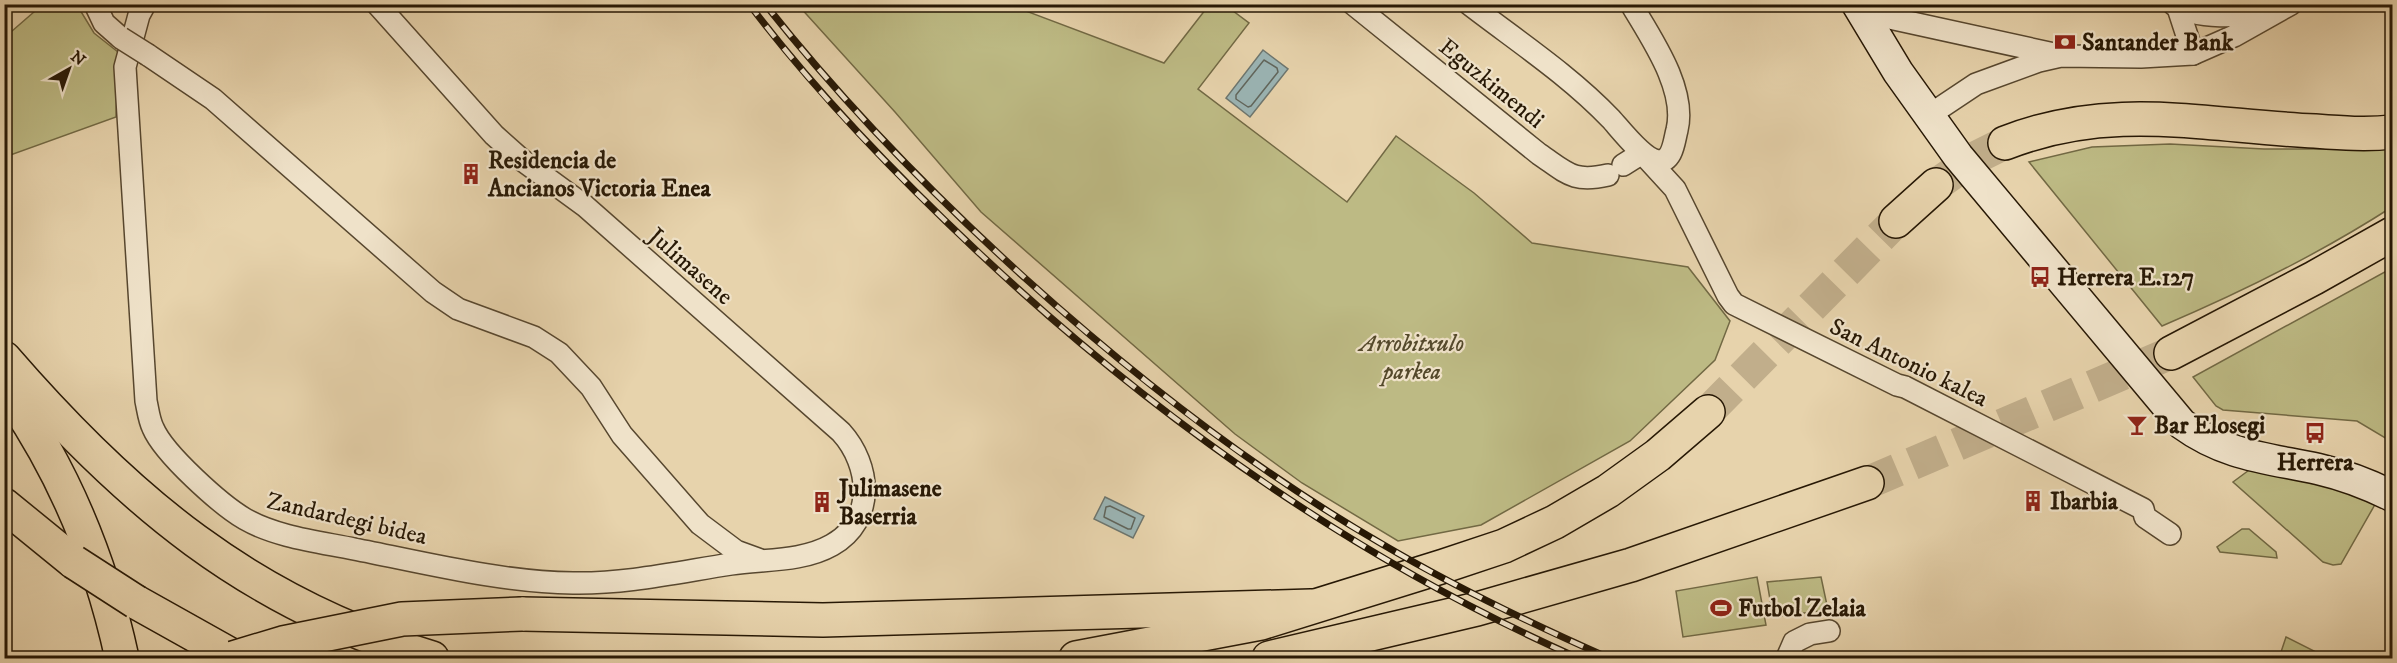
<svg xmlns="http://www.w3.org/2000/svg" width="2397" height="663" viewBox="0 0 2397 663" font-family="'IM FELL DW Pica',serif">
  <rect width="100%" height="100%" fill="#e7d3ac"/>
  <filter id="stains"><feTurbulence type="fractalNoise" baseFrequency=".00333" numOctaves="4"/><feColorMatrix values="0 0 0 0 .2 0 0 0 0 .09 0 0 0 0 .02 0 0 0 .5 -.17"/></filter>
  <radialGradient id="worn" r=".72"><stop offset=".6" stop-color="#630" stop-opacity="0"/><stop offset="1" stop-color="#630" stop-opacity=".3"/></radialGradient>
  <g fill="#bdba84" stroke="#726944" stroke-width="1.5">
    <path d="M42,5H77L94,33L118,52L116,117L5,157L4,38Z"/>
    <path d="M798,5H1010L1164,63L1209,5H1225L1249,23L1198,89L1347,202L1396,136L1474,193L1532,243L1688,267L1730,321L1715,360L1630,441L1481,525L1398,541L1302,483L1235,434L981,212L895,112Z"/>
    <path d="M2170,144L2264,149H2392V207C2319,254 2242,292 2162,326L2029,162L2092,147Z"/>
    <path d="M2392,268V442L2357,421L2223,410L2216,406L2193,377Z"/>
    <path d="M2260,462L2377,501L2341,564L2333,565L2323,562L2233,482Z"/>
    <path d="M2242,529H2249L2276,552L2277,558L2220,552L2217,547Z"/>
    <path d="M1757,577L1766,625L1683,637L1676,591Z"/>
    <path d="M1821,577L1828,610L1773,617L1767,582Z"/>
    <path d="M2286,637L2324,656L2323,658H2279Z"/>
  </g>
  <g fill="#9bb5b5" stroke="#6d766f" stroke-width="1.5">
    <path d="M1263,50L1288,69L1250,117L1226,98Z"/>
    <path d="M1105,497L1144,516L1133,538L1094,519Z"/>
  </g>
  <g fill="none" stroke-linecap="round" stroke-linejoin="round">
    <g stroke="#61665d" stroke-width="1.5">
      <path d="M1264,60L1277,68L1278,72L1251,106L1248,107L1236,99V95Z"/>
      <path d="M1110,506L1135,518L1131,529H1128L1104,517L1106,507Z"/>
    </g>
    <g stroke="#c1ae8b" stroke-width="33" stroke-dasharray="33 16" stroke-linecap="butt">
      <path d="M1936,185L1973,159L2005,143"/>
      <path d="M1708,412L1896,221"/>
      <path d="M1867,483L2171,353"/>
    </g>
    <defs>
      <g id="minor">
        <path d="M95,4L104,23L121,38"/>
        <path d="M145,4L139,15L125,67L146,401C148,410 149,420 153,428C164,454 221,505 245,519C276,537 320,542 354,549C426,563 500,582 573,583C626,584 679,572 731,564C764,559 802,562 832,545C876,520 871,465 841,432L585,206L522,160L494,135L377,4"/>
        <path d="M1353,4L1539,154C1567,173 1573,183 1608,175"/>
        <path d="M1469,4C1517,41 1569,75 1611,119C1621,130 1643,159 1658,161C1673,162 1674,141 1677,130C1687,89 1651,38 1631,4"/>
        <path d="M2173,4C2197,20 2242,17 2269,11"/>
        <path d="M2178,8L2193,54L2234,36L2291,4"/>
        <path d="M1885,17L2054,54"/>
        <path d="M148,55L213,99L433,292L458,309L534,337L559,353L591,387L622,435L700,524L736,551L758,559"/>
        <path d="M1928,116L1976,84L2039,61L2061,56L2141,57L2193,54"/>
        <path d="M1623,165L1642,153L1675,189L1728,296L1734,304L1897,385L1905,387L2143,509L2145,517L2170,534"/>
        <path d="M1787,658L1794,642L1810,634L1829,631"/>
      </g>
      <path id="secondary" d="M1857,4L1898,72L1958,156L2182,424C2226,456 2267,458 2318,469C2344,475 2368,484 2392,496"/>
      <g id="motorway">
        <path d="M2005,143C2112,101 2205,126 2315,131C2341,133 2367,135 2392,132"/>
        <path d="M1896,221L1936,185"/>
        <path d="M2171,353L2314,278L2392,234"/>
        <path d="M4,358C127,500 249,603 432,658"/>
        <path d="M4,386C63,468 101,561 122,658"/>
        <path d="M4,505L74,562"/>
        <path d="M136,602L236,658"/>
        <path d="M522,614L823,620L1311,606"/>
        <path d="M1076,658L1261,623L1444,566L1504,546L1555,522L1608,491L1658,455L1708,412"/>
        <path d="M1269,658L1477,609L1631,565L1867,483"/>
      </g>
    </defs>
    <use href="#minor" stroke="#57472f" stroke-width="24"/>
    <use href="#secondary" stroke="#271805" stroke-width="33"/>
    <use href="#motorway" stroke="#271805" stroke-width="36"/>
    <use href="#minor" stroke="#efe2c9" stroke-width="21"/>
    <use href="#secondary" stroke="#efe2c9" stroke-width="30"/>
    <use href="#motorway" stroke="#e7d3ac" stroke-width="33"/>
    <defs>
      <g id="rail">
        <path d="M749,4C817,94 896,175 978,252C1155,418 1355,559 1578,658"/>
        <path d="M765,4C844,104 932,194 1026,279C1136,378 1254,470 1382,544C1455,587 1532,624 1609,658"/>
      </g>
    </defs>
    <use href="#rail" stroke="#271805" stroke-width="7"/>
    <use href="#rail" stroke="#efe2c9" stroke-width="4.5" stroke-dasharray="14" stroke-linecap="butt"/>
    <defs>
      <path id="minor-bridge" d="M121,38L148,55"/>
      <g id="motorway-bridge">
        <path d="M74,562L136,602"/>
        <path d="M233,658L283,643L402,619L522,614"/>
      </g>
    </defs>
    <use href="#minor-bridge" stroke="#57472f" stroke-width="24" stroke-linecap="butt"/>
    <use href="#motorway-bridge" stroke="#271805" stroke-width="36" stroke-linecap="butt"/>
    <use href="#minor-bridge" stroke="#efe2c9" stroke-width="21"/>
    <use href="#motorway-bridge" stroke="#e7d3ac" stroke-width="33"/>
  </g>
  <defs>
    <symbol id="bank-bare" viewBox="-9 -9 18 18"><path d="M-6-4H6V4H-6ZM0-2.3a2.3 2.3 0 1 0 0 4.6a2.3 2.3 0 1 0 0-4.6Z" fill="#8f2418" stroke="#efe2c9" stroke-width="2.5" paint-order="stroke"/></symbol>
    <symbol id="building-bare" viewBox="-9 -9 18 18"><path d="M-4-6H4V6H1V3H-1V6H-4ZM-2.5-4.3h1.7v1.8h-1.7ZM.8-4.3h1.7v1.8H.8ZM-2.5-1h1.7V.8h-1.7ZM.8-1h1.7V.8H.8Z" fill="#8f2418" stroke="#efe2c9" stroke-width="2.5" paint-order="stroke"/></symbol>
    <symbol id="bus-bare" viewBox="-9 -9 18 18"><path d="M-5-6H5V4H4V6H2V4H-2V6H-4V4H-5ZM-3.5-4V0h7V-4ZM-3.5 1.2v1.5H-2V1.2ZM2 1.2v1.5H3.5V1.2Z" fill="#8f2418" stroke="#efe2c9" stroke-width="2.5" paint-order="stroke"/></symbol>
    <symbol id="bar-bare" viewBox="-9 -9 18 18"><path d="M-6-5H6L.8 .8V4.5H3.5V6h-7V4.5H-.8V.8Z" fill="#8f2418" stroke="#efe2c9" stroke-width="2.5" paint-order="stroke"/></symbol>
    <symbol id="stadium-bare" viewBox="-9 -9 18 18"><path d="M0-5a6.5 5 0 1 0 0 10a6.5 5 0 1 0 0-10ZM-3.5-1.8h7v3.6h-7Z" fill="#8f2418" stroke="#efe2c9" stroke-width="2.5" paint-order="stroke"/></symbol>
  </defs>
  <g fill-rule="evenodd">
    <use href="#bank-bare" x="2050" y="27" width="30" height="30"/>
    <use href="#building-bare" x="456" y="159" width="30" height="30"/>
    <use href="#bus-bare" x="2025" y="262" width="30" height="30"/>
    <use href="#bar-bare" x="2122" y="410" width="30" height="30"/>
    <use href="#bus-bare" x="2300" y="418" width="30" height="30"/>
    <use href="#building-bare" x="2018" y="486" width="30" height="30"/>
    <use href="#building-bare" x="807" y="487" width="30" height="30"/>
    <use href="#stadium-bare" x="1706" y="593" width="30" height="30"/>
  </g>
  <g text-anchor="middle" stroke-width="4.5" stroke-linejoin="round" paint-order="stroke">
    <g font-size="24" font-weight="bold" fill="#271805" stroke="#efe2c9" text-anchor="start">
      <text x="2082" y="50">Santander Bank</text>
      <text x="488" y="168">Residencia de<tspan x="488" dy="28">Ancianos Victoria Enea</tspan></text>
      <text x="2057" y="285">Herrera E.127</text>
      <text x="2154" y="433">Bar Elosegi</text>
      <text x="2315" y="470" text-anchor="middle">Herrera</text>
      <text x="839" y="496">Julimasene<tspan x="839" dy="28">Baserria</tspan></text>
      <text x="2050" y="509">Ibarbia</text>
      <text x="1738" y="616">Futbol Zelaia</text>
    </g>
    <g font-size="24" fill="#271805" stroke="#efe2c9">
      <text transform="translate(1492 83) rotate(39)" y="8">Eguzkimendi</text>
      <text transform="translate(691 266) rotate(41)" y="8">Julimasene</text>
      <text transform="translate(1909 362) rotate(26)" y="8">San Antonio kalea</text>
      <text transform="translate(347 518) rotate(13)" y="8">Zandardegi bidea</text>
    </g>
    <g font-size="24" font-style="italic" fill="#54492b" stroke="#efe2c9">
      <text x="1412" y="351">Arrobitxulo<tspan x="1412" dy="28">parkea</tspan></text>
    </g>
  </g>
  <rect width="2397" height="663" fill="none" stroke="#e7d3ac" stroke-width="24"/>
  <rect x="6" y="6" width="2385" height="651" fill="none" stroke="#271805" stroke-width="3"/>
  <rect x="12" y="12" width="2373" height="639" fill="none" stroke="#271805" stroke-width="1.5"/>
  <g transform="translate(69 69) rotate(40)" stroke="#efe2c9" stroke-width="4.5" paint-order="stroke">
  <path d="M0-4.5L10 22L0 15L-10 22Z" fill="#271805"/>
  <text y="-9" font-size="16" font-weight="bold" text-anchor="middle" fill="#271805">N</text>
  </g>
  <rect width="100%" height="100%" filter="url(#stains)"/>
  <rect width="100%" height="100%" fill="url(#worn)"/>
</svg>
